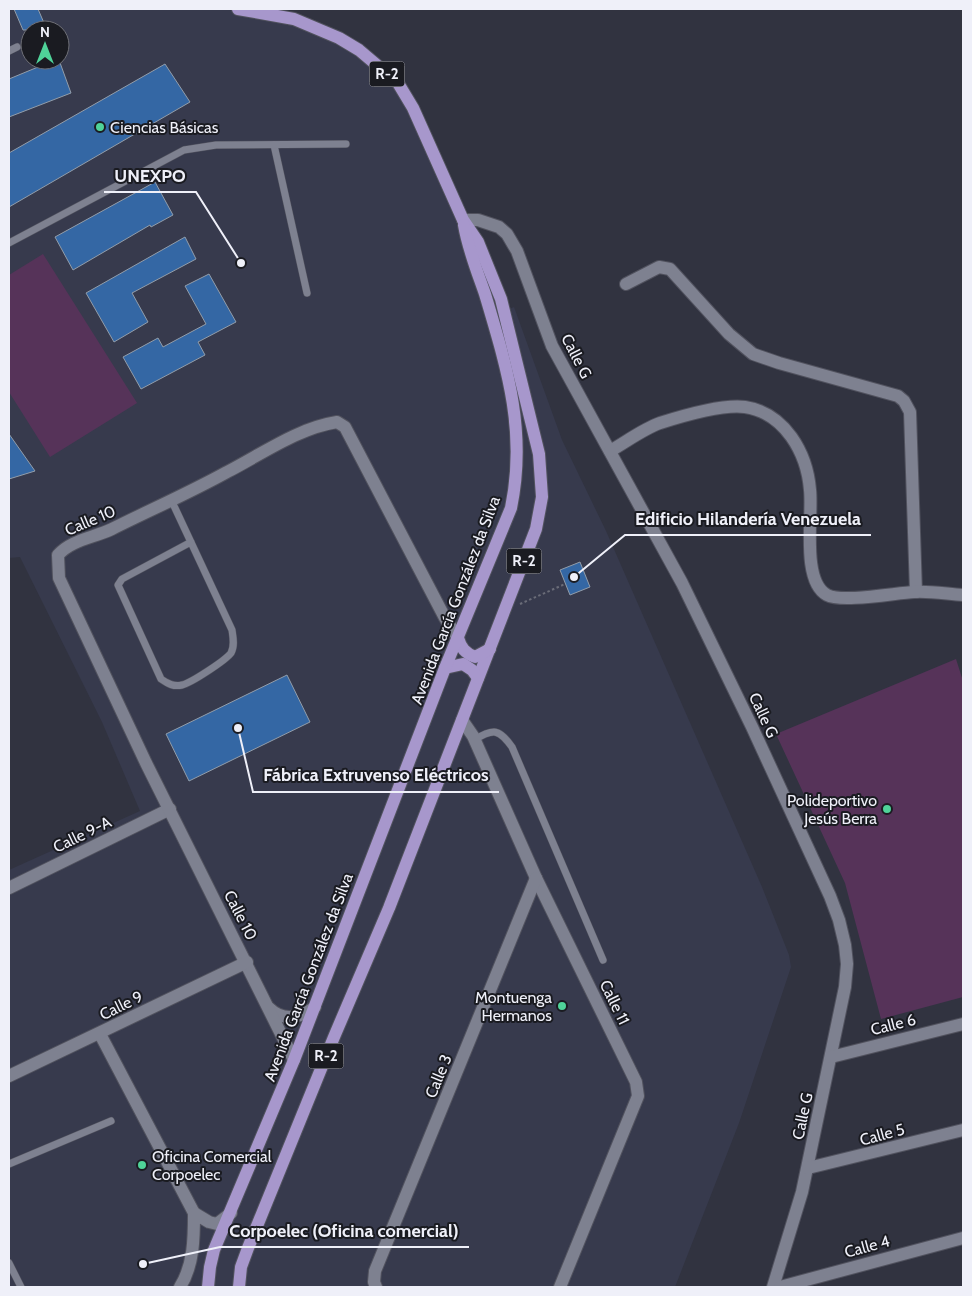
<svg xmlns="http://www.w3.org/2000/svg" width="972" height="1296" viewBox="0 0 972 1296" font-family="Cabin,sans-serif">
  <rect width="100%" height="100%" fill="#313340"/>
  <path fill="#373a4d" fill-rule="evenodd" d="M9,9H238L299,20L355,47L390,77L454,202L491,318L514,307L562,440L606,531L762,887L789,955L791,967L739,1123L675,1287H9V870L140,811L102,722L20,557L9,558ZM30,30H60V60H30Z"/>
  <g fill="#563359">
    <path d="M43,254L137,403L50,457L9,392V275Z"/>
    <path d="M956,659L963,681V997L881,1019L845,883L776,734Z"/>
  </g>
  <g fill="#3467a4" stroke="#929daa">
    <path d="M14,9H38L47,30H23Z"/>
    <path d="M35,60H59L71,93L9,117V79L38,67Z"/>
    <path d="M165,64L190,102L9,207V153Z"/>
    <path d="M155,182L173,215L151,227L150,225L73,270L55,237Z"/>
    <path d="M185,237L196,259L132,293L148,322L114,342L86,293Z"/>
    <path d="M209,274L236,322L198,342L205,355L141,389L123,357L158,338L163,347L206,324L185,286Z"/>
    <path d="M9,434L35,471L9,479Z"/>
    <path d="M580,562L590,587L570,595L560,570Z"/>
    <path d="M287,675L310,722L189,781L166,734Z"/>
  </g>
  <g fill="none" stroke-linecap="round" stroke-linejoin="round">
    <defs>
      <g id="service">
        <path d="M9,51L17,47"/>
        <path d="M274,145L307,293"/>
        <path d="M9,243L184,150L216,145L346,144"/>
        <path d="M171,500L175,508L232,630C233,637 235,646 231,653C226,660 191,683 182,685C174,687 168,684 161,679L118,585L122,579L191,542"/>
        <path d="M474,740C494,728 499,729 512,747L603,960"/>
        <path d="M9,1164L111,1121"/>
        <path d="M9,1263L21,1287"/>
      </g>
      <g id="minor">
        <path d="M463,220H478L499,227L507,234L517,251L552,346L682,583L752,727L830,896L839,920L845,945L847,964L845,987L802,1192L773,1287"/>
        <path d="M626,284L659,267L670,269L729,334L753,354L779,363L898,396L904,401L910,412L916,592"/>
        <path d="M610,451C626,442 643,429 660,423C682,416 723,404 745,407C785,413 807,453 810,490C813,515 801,581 827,595C842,603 895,593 914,592C930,591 947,594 963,595"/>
        <path d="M462,720L473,736L536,878L636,1082L638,1096L560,1287"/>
        <path d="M9,888L170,809"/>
        <path d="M269,1008C283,1022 300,1018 315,1007"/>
        <path d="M100,1034L194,1213"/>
        <path d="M831,1057L963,1024"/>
        <path d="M294,1060L146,763L59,578L58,555C71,540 93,538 112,529C150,510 189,493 227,472C262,454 298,428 337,422L345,427L445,618L458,638"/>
        <path d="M9,1076L247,962"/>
        <path d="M808,1168L963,1130"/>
        <path d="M180,1287C194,1265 194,1237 194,1213L209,1222L217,1224L231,1213"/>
        <path d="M376,1287L374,1282L375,1271L536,878"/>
        <path d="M780,1287L963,1238"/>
      </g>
      <g id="primary">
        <path d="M238,9L294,19L339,38L359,50L398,83L413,108L463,220L478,242L501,299L539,454L542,497L536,529L389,908L334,1037L248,1248L241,1267L239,1287"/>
        <path d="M458,638C461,648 465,653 475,657L490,649"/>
        <path d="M445,668L463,664L472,670L478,678"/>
        <path d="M208,1287L210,1267L214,1250L294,1060L445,668L511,508C527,431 507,368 485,294C477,271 468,249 464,225"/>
      </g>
    </defs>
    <use href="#service" stroke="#51525e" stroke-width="8"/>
    <use href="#minor" stroke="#51525e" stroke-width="14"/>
    <use href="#primary" stroke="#51525e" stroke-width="14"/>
    <path stroke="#6a6c78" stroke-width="2" stroke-dasharray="2.5 2.5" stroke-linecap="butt" d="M520,604L565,584"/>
    <use href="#service" stroke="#7e8190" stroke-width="7"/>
    <use href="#minor" stroke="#7e8190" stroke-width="12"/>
    <use href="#primary" stroke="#a797cc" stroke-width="12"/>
  </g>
  <g fill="#4fd399" stroke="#1a1b21" stroke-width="2">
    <circle cx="100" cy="127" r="5"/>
    <circle cx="887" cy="809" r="5"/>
    <circle cx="562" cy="1006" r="5"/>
    <circle cx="142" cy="1165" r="5"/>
  </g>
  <g text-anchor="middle" stroke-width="4" stroke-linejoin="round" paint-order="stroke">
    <g fill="#1a1b21" stroke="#afb0b8" stroke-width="1">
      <rect x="369.5" y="61.5" width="35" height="25" rx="4"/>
      <rect x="506.5" y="548.5" width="35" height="25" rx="4"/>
      <rect x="308.5" y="1043.5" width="35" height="25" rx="4"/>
    </g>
    <g font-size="15" font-weight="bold" fill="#eff0f9">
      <text x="387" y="79">R-2</text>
      <text x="524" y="566">R-2</text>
      <text x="326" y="1061">R-2</text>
    </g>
    <g font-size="16" fill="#eff0f9" stroke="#1a1b21" text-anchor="start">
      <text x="110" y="133">Ciencias Básicas</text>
      <text x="877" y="806" text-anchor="end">Polideportivo<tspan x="877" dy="18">Jesús Berra</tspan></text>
      <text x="552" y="1003" text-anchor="end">Montuenga<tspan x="552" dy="18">Hermanos</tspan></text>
      <text x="152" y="1162">Oficina Comercial<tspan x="152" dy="18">Corpoelec</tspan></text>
    </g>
    <g font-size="16" fill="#eff0f9" stroke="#1a1b21">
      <text transform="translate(577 356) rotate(63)" y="6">Calle G</text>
      <text transform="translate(90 520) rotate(-23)" y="6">Calle 10</text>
      <text transform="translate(455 600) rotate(-69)" y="6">Avenida García González da Silva</text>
      <text transform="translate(764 715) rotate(65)" y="6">Calle G</text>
      <text transform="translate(82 834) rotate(-26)" y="6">Calle 9-A</text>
      <text transform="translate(241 915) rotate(63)" y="6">Calle 10</text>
      <text transform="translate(308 977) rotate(-69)" y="6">Avenida García González da Silva</text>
      <text transform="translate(615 1002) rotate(64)" y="6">Calle 11</text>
      <text transform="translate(121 1005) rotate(-26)" y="6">Calle 9</text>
      <text transform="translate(893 1024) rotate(-14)" y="6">Calle 6</text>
      <text transform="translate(438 1076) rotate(-68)" y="6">Calle 3</text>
      <text transform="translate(802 1116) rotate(-78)" y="6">Calle G</text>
      <text transform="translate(882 1134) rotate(-15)" y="6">Calle 5</text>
      <text transform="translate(867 1246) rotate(-15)" y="6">Calle 4</text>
    </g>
  </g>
  <path fill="none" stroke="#eff0f9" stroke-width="2" d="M241 263L196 192H104M574 577L625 535H871M238 728L253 792H499M143 1264L220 1247H469"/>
  <g fill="#eff0f9" stroke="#1a1b21" stroke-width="2">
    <circle cx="241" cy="263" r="5"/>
    <circle cx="574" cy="577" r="5"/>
    <circle cx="238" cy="728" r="5"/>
    <circle cx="143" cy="1264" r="5"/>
  </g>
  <g font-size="18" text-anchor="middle" font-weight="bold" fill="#eff0f9" stroke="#1a1b21" stroke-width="4" stroke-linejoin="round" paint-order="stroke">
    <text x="150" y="182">UNEXPO</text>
    <text x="748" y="525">Edificio Hilandería Venezuela</text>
    <text x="376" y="781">Fábrica Extruvenso Eléctricos</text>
    <text x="344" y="1237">Corpoelec (Oficina comercial)</text>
  </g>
  <rect width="972" height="1296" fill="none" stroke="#eff0f9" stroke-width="20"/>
  <g transform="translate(45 45)"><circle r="24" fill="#1a1b21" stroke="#6f7077"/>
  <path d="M0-4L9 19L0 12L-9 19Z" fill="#4fd399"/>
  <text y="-8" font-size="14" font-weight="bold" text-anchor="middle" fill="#eff0f9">N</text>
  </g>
</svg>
